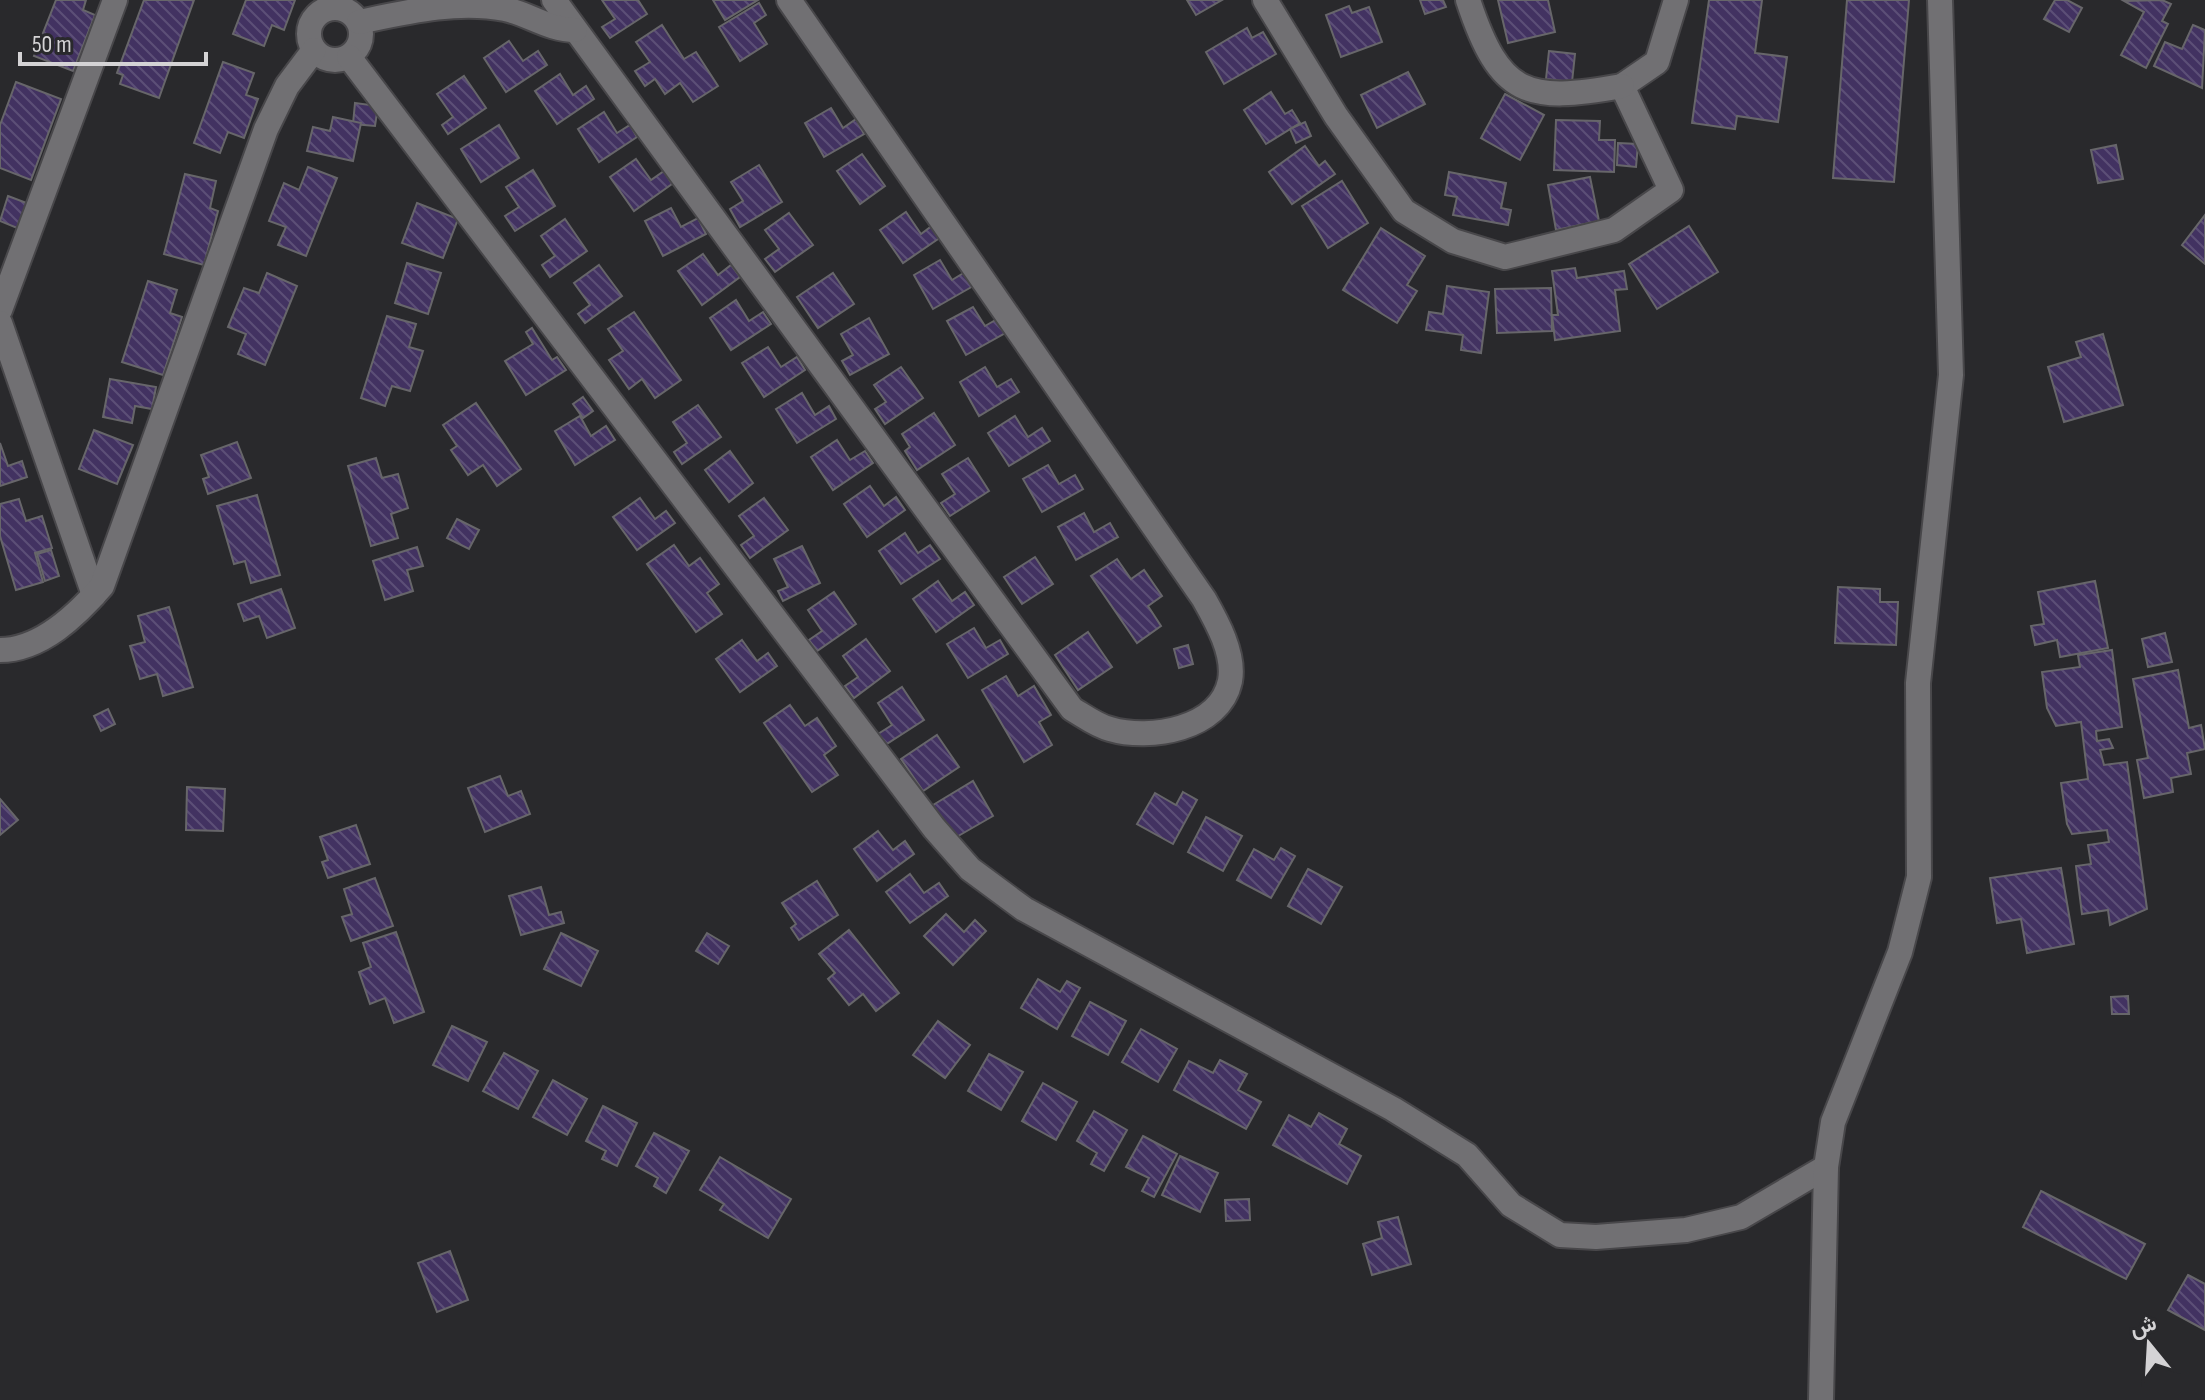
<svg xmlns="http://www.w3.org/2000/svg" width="2205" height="1400" viewBox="0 0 2205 1400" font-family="'Sofia Sans Condensed',Vazirmatn,sans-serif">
  <defs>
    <pattern id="building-back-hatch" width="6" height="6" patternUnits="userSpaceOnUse" patternTransform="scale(2)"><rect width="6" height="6" fill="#423261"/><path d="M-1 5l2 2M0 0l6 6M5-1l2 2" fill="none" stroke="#5c4f77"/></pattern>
  </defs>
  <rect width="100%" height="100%" fill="#29292c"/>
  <g fill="url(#building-back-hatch)" stroke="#67666a" stroke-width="2">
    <path d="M56,0H86L83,10L95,15L73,71L34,56Z"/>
    <path d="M144,0H194L159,98L120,84L123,75L117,73Z"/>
    <path d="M246,0H295L284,30L272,25L264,46L233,34Z"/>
    <path d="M602,0H638L647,14L610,38L602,27L615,19Z"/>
    <path d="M713,0H758L725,20Z"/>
    <path d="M1187,0H1222L1196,15Z"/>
    <path d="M1420,0H1443L1446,7L1425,14Z"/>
    <path d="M1498,0H1548L1555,32L1508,43Z"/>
    <path d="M1709,0H1762L1755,53L1787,57L1778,122L1737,116L1735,129L1692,123Z"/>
    <path d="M1847,0H1909L1894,182L1833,178Z"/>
    <path d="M2055,0H2067L2082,8L2069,32L2044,19Z"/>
    <path d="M2162,0L2171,4L2162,21L2168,24L2146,68L2121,55L2144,12L2124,1Z"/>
    <path d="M759,3L766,15L754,23L767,44L740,61L719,27Z"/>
    <path d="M1349,6L1352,13L1369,7L1382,42L1341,57L1326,15Z"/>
    <path d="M662,25L684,59L696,52L718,86L693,102L680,83L665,94L655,79L645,86L635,71L650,62L636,42Z"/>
    <path d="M2193,25L2205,30L2202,88L2154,66L2165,42L2182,49Z"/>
    <path d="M1247,28L1252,38L1263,32L1276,54L1224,84L1206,52Z"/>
    <path d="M509,41L523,61L538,51L547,65L506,92L484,58Z"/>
    <path d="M1549,51L1575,54L1572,82L1546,79Z"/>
    <path d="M223,62L254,73L246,95L258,99L244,138L228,132L220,153L194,143Z"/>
    <path d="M1408,72L1425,104L1377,128L1361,95Z"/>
    <path d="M560,74L573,95L586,86L594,99L557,124L535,91Z"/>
    <path d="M464,76L486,108L448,134L442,125L453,117L437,94Z"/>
    <path d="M16,82L61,99L31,180L0,168V125Z"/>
    <path d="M1271,92L1285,114L1292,110L1300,123L1266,144L1244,110Z"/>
    <path d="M1505,94L1544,115L1520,160L1481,138Z"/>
    <path d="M355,103L378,106L375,126L353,124Z"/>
    <path d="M831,108L843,128L856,119L864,134L824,157L805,123Z"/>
    <path d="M604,112L617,133L630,125L637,137L599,162L578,129Z"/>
    <path d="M333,117L361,123L353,161L307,151L313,127L330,131Z"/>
    <path d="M1556,120L1600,121L1599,140H1615L1614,172L1554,170Z"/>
    <path d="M1305,122L1311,136L1296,143L1290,129Z"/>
    <path d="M499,125L519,158L481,182L461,149Z"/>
    <path d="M1618,143L1638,144L1636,167L1617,165Z"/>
    <path d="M2116,145L2123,179L2098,183L2091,150Z"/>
    <path d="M1305,146L1319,166L1325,161L1335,174L1292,204L1269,172Z"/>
    <path d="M862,154L885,186L860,204L837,171Z"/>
    <path d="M636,159L651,180L664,171L672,184L634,211L610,177Z"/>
    <path d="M759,165L782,202L740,227L730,209L743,201L731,182Z"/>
    <path d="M308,167L337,178L306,256L278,245L286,227L269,221L284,183L299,190Z"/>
    <path d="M533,170L555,206L515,231L505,216L519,207L506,187Z"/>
    <path d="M1449,172L1506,183L1501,208L1511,210L1508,225L1453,215L1457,197L1445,195Z"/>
    <path d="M185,174L216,181L210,208L218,211L204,265L164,254Z"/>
    <path d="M1590,177L1599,221L1556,230L1548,185Z"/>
    <path d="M1342,181L1368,223L1328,248L1302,206Z"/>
    <path d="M8,196L32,205L22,230L0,221Z"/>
    <path d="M417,203L458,219L443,258L402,243Z"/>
    <path d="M671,208L681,227L698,218L706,234L663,256L645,221Z"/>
    <path d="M906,212L921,234L933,225L941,237L903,263L880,230Z"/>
    <path d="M789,213L813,245L775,272L765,259L779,249L765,230Z"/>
    <path d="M2205,215V264L2182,245Z"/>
    <path d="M565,219L587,251L550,277L542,265L555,256L541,236Z"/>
    <path d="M1689,226L1718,272L1657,309L1629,264Z"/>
    <path d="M1381,228L1425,256L1407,285L1417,291L1397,323L1343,290Z"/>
    <path d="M703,254L718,275L731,265L740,277L702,305L678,271Z"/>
    <path d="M940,260L952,280L967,271L975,285L933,309L914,275Z"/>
    <path d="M407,263L441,273L428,314L395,303Z"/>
    <path d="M599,265L622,296L585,323L578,314L590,305L574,283Z"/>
    <path d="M1575,268L1577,278L1624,271L1627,289L1615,290L1620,331L1555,340L1552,315H1558L1552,271Z"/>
    <path d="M267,273L297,286L265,365L238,354L246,334L228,327L244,288L259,293Z"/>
    <path d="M833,273L854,304L818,328L797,297Z"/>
    <path d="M148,281L177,290L170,313L182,317L163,375L122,362Z"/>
    <path d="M1447,286L1489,292L1481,353L1461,350L1463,335L1426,330L1429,312L1443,314Z"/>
    <path d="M1551,288L1552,331L1497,333L1495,289Z"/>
    <path d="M736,300L749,321L763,312L771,324L731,350L710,318Z"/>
    <path d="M973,307L985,326L999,318L1007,332L966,355L947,321Z"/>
    <path d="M634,312L681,380L655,398L642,379L629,389L609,360L623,351L608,329Z"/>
    <path d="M387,316L416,324L409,347L423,351L410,391L392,386L385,406L361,398Z"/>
    <path d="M869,318L889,354L850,375L842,361L853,355L841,334Z"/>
    <path d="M532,328L552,360L557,357L566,370L526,395L505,361L533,344L526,332Z"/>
    <path d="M2103,334L2123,405L2064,422L2048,367L2081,357L2076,342Z"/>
    <path d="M768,347L781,367L797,357L805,370L764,397L742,363Z"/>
    <path d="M901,367L923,398L885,424L875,409L886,402L874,385Z"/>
    <path d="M985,367L997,387L1011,379L1019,392L979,416L960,382Z"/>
    <path d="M110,379L156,387L152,409L135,406L132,423L103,417Z"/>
    <path d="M802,393L815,415L829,406L836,419L797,443L776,409Z"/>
    <path d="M583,397L593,411L583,418L573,404Z"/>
    <path d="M476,403L521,469L497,486L483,465L468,475L451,450L457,446L443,425Z"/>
    <path d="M698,405L721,437L682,464L674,452L687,443L673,422Z"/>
    <path d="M934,413L955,445L917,470L905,451L910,447L902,434Z"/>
    <path d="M580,416L591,436L606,426L615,440L575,465L555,431Z"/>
    <path d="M1015,416L1028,437L1042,428L1050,441L1009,466L988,433Z"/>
    <path d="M94,430L133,445L117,484L79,469Z"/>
    <path d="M837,440L850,460L865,451L873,463L833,490L811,457Z"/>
    <path d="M237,442L251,478L208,494L203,479L209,477L201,455Z"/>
    <path d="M0,443L8,466L22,461L27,477L0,486Z"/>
    <path d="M730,451L753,483L729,502L705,470Z"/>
    <path d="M376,458L382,478L398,474L408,508L391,514L398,538L371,546L348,466Z"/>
    <path d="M968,458L989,491L950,516L941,503L955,494L942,474Z"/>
    <path d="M1048,465L1059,484L1075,475L1083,489L1042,512L1023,479Z"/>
    <path d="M870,486L884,506L896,497L905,510L867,537L844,504Z"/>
    <path d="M257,495L280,575L251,583L245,561L234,564L217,506Z"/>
    <path d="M640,498L655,519L666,511L675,523L637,550L613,517Z"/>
    <path d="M764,498L788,530L750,558L741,545L754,536L739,516Z"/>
    <path d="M19,499L26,521L42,516L52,548L35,553L43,582L16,590L0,536V504Z"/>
    <path d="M1084,513L1094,532L1110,523L1118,537L1076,560L1058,527Z"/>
    <path d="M457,519L479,530L469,549L447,538Z"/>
    <path d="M905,533L918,553L930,545L940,559L901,584L879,551Z"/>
    <path d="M674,545L689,566L700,558L719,584L707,593L722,614L696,632L647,564Z"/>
    <path d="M802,546L820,583L783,601L778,591L788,587L774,559Z"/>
    <path d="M417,547L423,566L407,570L413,591L385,600L373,561Z"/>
    <path d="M51,550L59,576L45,581L37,554Z"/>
    <path d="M1035,557L1053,584L1022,604L1004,577Z"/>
    <path d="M1117,559L1131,579L1144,570L1162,596L1148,606L1161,626L1137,643L1091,576Z"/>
    <path d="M938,581L952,601L965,592L974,605L936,632L913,599Z"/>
    <path d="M2095,581L2108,648L2060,657L2057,640L2035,645L2031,626L2044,624L2038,592Z"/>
    <path d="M1838,587L1880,589V602H1898L1896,645L1835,643Z"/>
    <path d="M281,589L295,628L267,638L259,616L244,621L238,604Z"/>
    <path d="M834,592L856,624L817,651L809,640L822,631L808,610Z"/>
    <path d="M169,607L193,687L163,696L157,674L140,679L130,646L145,642L138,616Z"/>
    <path d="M974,628L986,648L1000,640L1008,654L968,678L947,644Z"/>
    <path d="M1088,632L1112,667L1078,690L1055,655Z"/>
    <path d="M2165,633L2172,662L2148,667L2142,639Z"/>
    <path d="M866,639L890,671L854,698L845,686L858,677L843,656Z"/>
    <path d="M742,640L757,661L768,653L777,666L740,692L716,659Z"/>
    <path d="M1188,645L1193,664L1179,668L1174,649Z"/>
    <path d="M2112,650L2122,727L2096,731L2097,741L2109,739L2113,748L2100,750L2104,765L2127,762L2147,909L2110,925L2108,910L2082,914L2076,866L2091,864L2088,845L2109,842L2107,830L2072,834L2067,824L2061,783L2088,779L2081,722L2056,726L2047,708L2042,672L2080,667L2078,655Z"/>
    <path d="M2178,670L2189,728L2201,725L2205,749L2187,753L2191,774L2171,778L2173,792L2144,798L2137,760L2148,758L2133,679Z"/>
    <path d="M1006,676L1018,696L1034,686L1051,715L1039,722L1052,745L1024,762L982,690Z"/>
    <path d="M902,687L924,720L885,745L878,734L892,725L878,703Z"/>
    <path d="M790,705L805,726L817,718L836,746L824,755L838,775L812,792L764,723Z"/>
    <path d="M108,709L115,724L101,731L94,716Z"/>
    <path d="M937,735L959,767L923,791L901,759Z"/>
    <path d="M500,776L508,796L521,791L530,814L485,832L468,788Z"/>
    <path d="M973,781L993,816L953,839L933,805Z"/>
    <path d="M187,787L225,789L223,831L186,830Z"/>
    <path d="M1183,792L1197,800L1173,844L1137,824L1155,793L1176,805Z"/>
    <path d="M0,799L18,820L0,835Z"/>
    <path d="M1206,817L1242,836L1223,871L1188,852Z"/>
    <path d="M356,825L370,864L328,878L322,862L328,860L320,837Z"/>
    <path d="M878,831L893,850L905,841L914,854L877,881L854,849Z"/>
    <path d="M1281,848L1295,856L1271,898L1237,880L1254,849L1274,860Z"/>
    <path d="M2061,868L2074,944L2027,953L2021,919L1997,923L1990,878Z"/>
    <path d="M1308,869L1342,887L1321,924L1288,906Z"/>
    <path d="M910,874L924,893L939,883L948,896L910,923L886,892Z"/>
    <path d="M375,878L393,926L351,941L342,917L352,914L344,889Z"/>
    <path d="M817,881L838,915L799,940L791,928L796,924L782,903Z"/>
    <path d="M541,887L549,915L561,912L564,923L521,935L509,896Z"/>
    <path d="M946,914L964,932L975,920L986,931L953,965L924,936Z"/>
    <path d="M849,930L899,993L876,1011L863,994L849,1005L828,979L835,973L819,954Z"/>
    <path d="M396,932L424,1012L394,1023L385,998L370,1004L359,972L371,967L363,943Z"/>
    <path d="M561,933L598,951L581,986L544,969Z"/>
    <path d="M707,933L729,946L718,964L696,951Z"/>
    <path d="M1038,979L1060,992L1067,981L1080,988L1057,1029L1021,1008Z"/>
    <path d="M2128,996L2129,1014H2112L2111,997Z"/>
    <path d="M1090,1002L1126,1021L1108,1055L1072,1036Z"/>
    <path d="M938,1021L970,1045L945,1078L913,1055Z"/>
    <path d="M452,1026L487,1042L468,1081L433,1065Z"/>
    <path d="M1141,1029L1177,1049L1158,1082L1122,1062Z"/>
    <path d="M504,1053L538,1071L518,1109L483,1091Z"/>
    <path d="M989,1054L1023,1072L1001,1110L968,1091Z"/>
    <path d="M1220,1060L1247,1074L1238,1090L1261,1102L1246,1129L1174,1090L1189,1061L1213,1073Z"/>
    <path d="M553,1080L587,1099L567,1135L533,1117Z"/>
    <path d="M1043,1083L1077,1102L1056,1140L1022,1121Z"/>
    <path d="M603,1106L637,1123L617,1166L602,1159L606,1151L586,1141Z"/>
    <path d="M1094,1111L1127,1130L1104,1171L1091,1164L1097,1153L1077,1141Z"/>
    <path d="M1319,1113L1347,1129L1339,1144L1361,1156L1347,1184L1273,1145L1289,1115L1311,1127Z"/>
    <path d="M654,1133L689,1151L666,1193L654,1186L658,1178L636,1166Z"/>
    <path d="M1143,1136L1177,1154L1154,1197L1142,1191L1149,1178L1126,1167Z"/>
    <path d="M1180,1156L1218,1173L1200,1212L1162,1195Z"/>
    <path d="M720,1157L791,1199L768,1238L720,1210L724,1204L700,1190Z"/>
    <path d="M2041,1191L2145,1244L2126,1279L2023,1227Z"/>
    <path d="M1249,1199L1250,1220L1226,1221L1225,1200Z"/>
    <path d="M1398,1217L1411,1264L1372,1275L1363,1244L1382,1238L1378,1222Z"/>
    <path d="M450,1251L468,1300L437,1312L418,1263Z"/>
    <path d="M2188,1275L2205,1284V1330L2168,1310Z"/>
  </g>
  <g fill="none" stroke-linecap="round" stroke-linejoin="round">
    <defs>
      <g id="minor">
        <path d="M554,0L1072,709C1084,716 1097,726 1110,729C1150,741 1220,729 1230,681C1235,654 1217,622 1204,599L789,0"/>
        <path d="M1265,0L1336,116L1404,211L1453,241L1505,257L1614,230L1671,190L1622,86L1657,62L1676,0"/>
        <path d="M1468,0C1500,97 1527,103 1622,86"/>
        <circle cx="335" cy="34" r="26"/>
        <path d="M359,22C407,12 456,0 505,9C529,14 549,30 575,30"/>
        <path d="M349,57L934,828L970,869L1024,909L1393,1109L1467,1155L1511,1205L1560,1235L1596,1237L1686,1230L1741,1217L1826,1167"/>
        <path d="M0,310L115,0"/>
        <path d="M0,323L94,595"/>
        <path d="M0,650C41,650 77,615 102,586L266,129L287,86L314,50"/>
      </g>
      <path id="secondary" d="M1821,1400L1826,1167L1833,1122L1900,952L1919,877L1918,683L1951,375L1940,0"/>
    </defs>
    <use href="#minor" stroke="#48474a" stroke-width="28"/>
    <use href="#secondary" stroke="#48474a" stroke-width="28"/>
    <use href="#minor" stroke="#717073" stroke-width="24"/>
    <use href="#secondary" stroke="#717073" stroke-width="24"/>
  </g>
  <g transform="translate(2149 1344) rotate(342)" stroke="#29292c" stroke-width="6" paint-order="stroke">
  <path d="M0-6L14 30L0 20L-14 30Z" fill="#d4d3d5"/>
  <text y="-12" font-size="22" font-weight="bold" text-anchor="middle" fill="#d4d3d5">ش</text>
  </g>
  <path d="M20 52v12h186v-12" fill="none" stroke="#d4d3d5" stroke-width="4"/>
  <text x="32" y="52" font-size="24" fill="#d4d3d5" stroke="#29292c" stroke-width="6" paint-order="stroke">50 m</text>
</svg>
